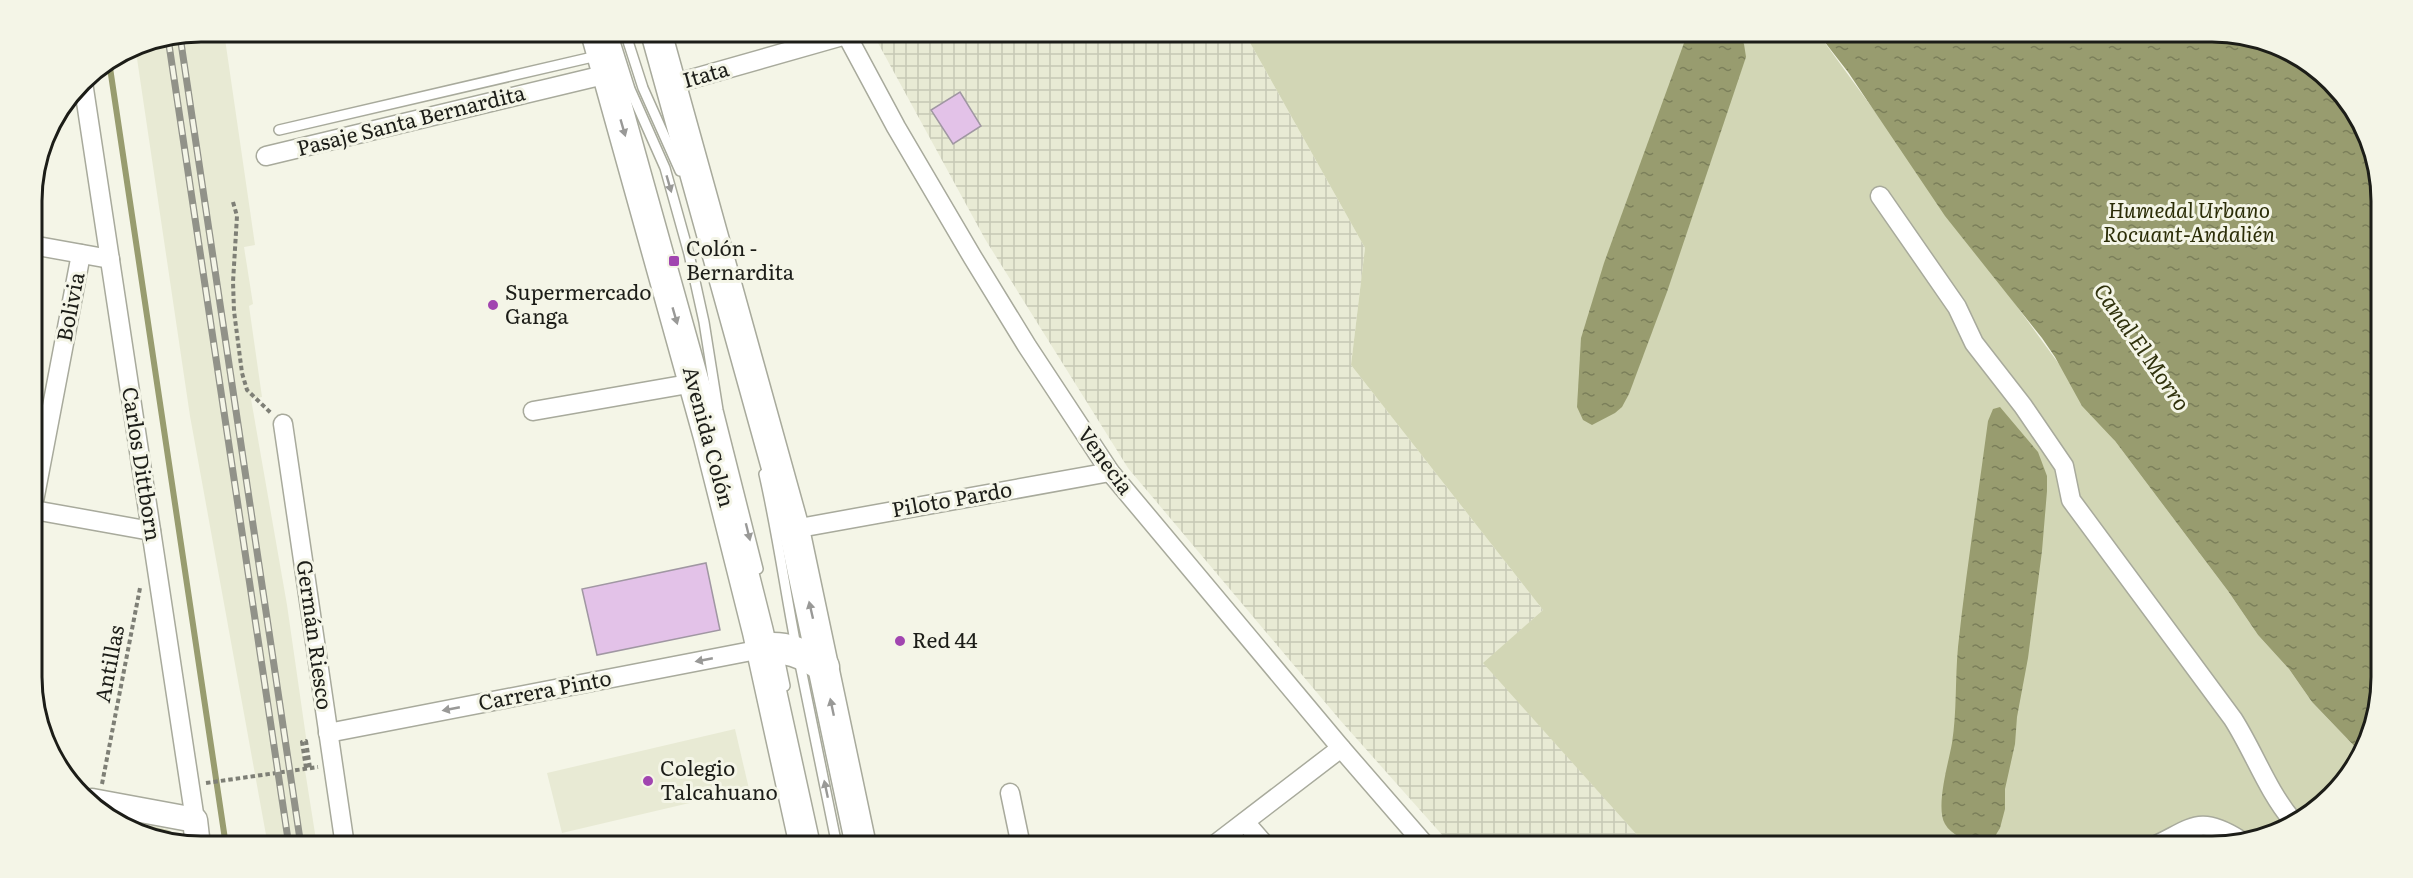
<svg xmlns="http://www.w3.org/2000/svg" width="2413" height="878" viewBox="0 0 2413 878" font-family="Literata,serif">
  <defs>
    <pattern id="industrial-grid" width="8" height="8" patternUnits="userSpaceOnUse" patternTransform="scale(1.5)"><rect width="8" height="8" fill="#e8ead4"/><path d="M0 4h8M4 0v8" fill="none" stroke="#c6c8b5"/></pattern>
    <pattern id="park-dots" width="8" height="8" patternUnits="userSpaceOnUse" patternTransform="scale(1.5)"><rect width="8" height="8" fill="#d2d6b5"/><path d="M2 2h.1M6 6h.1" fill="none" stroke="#b4b79b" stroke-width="1.8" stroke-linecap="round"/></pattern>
    <pattern id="water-ripples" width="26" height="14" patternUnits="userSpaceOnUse" patternTransform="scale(1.5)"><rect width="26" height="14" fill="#989c6f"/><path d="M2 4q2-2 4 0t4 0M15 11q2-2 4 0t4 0" fill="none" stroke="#7b7f5a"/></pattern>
  </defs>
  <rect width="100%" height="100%" fill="#f4f5e7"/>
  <g fill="#e8ead4">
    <path d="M201,32H224L255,245L244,247L253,304L249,306L262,397L251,399L287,605L307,744L301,745L317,846H268L190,416L135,45Z"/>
    <path d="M735,729L749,789L562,833L547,773Z"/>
  </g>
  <path fill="url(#industrial-grid)" d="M872,32H1244L1365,248L1351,365L1543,610L1484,663L1647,846H1452L1340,720L1128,468L985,239Z"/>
  <path fill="#d2d6b5" d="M1244,32H1817L2115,441L2228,591L2258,635L2289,669L2312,702L2359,751L2315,812L2223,846H1647L1483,663L1543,610L1351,365L1365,248Z"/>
  <path fill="url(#park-dots)" d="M120,819L169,830L183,844L147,838Z"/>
  <g fill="url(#water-ripples)">
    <path d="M1688,32H1737L1744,44L1746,57L1667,292L1629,394L1622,407L1615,413L1592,425L1583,420L1577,407L1581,338L1604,263Z"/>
    <path d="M1817,32H2212L2266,40L2340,89L2380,178L2381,677L2373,731L2359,751L2312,702L2289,669L2258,635L2228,591L2115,441L2082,406L2055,357L2042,338L1945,216L1848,72Z"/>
    <path d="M2000,407L2038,452L2047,476V491L2042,551L2028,658L2017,717L2015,744L2005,789V809L2000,828L1994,838C1978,843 1954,840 1945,824C1935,807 1949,761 1952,743C1957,712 1955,679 1958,647C1966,572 1978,497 1988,421L1993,409Z"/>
  </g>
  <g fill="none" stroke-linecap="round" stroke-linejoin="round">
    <path stroke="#989c6f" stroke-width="6" d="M109,61L226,846"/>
  </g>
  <g fill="#e3c2e8" stroke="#a097a2" stroke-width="1.5">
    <path d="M960,92L981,126L953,144L931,110Z"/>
    <path d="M706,563L720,630L597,655L582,589Z"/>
  </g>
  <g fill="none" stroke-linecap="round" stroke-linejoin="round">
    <defs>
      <g id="service">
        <path d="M612,32L630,89L665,168L689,254L704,322L718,410L758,569"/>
        <path d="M625,32L643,88L680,171"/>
        <path d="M279,130L597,56"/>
        <path d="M764,474C777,531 785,589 796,646"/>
        <path d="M778,652L785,686"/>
        <path d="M799,659L837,846"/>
      </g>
      <g id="minor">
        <path d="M845,32L896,127L973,258L1027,346L1110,472L1341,748L1426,846"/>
        <path d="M83,82L195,820"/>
        <path d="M670,85L846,35"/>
        <path d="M266,156L608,74"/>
        <path d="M1880,196L1957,307L1974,343L2023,406L2064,466L2071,500L2233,719C2254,752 2267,790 2292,820"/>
        <path d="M32,245L110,259"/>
        <path d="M533,411L694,383"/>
        <path d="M283,424L345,846"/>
        <path d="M34,501L81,254"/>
        <path d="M34,510L151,531"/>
        <path d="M794,529L1110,472"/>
        <path d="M328,733L762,649"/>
        <path d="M1010,793L1021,846"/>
        <path d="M1245,822L1266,846"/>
        <path d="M1213,846L1341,748"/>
        <path d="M2154,846C2193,828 2199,814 2240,840"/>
      </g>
      <path id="tertiary" d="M92,801L195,820L198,846"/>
      <g id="primary">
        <path d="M596,32L709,437L758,632L805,846"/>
        <path d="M656,32L794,529L861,846"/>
        <path d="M762,649C785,645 805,654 824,667"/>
      </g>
    </defs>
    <use href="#service" stroke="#a8aa9c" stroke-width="12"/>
    <use href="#minor" stroke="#a8aa9c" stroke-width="21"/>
    <use href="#tertiary" stroke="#a8aa9c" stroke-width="27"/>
    <use href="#primary" stroke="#a8aa9c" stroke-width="33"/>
    <g stroke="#7e7f76" stroke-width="4" stroke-dasharray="4.5 3" stroke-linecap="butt">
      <path d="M233,202L237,216L233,282L234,311L242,373L247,390L271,413"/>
      <path d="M306,768L302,742L306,741L310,768"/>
      <path d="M206,783L318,767"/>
      <path d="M102,784L140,588"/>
    </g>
    <use href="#service" stroke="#fff" stroke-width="9"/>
    <use href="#minor" stroke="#fff" stroke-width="18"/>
    <use href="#tertiary" stroke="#fff" stroke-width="24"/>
    <use href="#primary" stroke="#fff" stroke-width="30"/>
    <defs>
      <g id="rail">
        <path d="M180,36L301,846"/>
        <path d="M168,38L289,846"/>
      </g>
    </defs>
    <use href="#rail" stroke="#919289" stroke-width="7"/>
    <use href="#rail" stroke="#f4f5e7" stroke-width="4.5" stroke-dasharray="14" stroke-linecap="butt"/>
  </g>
  <defs><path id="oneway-solid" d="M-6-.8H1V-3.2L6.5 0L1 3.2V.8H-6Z" transform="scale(1.5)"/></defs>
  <g fill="#999997">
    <use href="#oneway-solid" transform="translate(623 128) rotate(74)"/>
    <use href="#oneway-solid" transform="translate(669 184) rotate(74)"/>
    <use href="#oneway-solid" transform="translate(675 316) rotate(74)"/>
    <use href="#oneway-solid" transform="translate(748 532) rotate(76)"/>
    <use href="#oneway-solid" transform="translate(811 610) rotate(-103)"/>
    <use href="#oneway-solid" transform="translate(704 660) rotate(169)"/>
    <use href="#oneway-solid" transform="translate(832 707) rotate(-102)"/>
    <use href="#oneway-solid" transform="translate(451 709) rotate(169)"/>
    <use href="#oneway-solid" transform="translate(826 789) rotate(-102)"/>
  </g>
  <g fill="#a145b0" stroke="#f4f5e7" stroke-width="2">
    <rect x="668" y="255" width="12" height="12" rx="3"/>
    <circle cx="493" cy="305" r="6"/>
    <circle cx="900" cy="641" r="6"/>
    <circle cx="648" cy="781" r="6"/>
  </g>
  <g text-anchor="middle" stroke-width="6" stroke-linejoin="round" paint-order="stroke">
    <g font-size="21" fill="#1c1d18" stroke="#f4f5e7">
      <text transform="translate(706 75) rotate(-16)" y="7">Itata</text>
      <text transform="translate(411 121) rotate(-14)" y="7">Pasaje Santa Bernardita</text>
      <text transform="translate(71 307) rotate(-79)" y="7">Bolivia</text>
      <text transform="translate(708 437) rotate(75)" y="7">Avenida Colón</text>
      <text transform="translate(1105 461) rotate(54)" y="7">Venecia</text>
      <text transform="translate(141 464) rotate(81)" y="7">Carlos Dittborn</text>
      <text transform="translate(952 500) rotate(-10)" y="7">Piloto Pardo</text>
      <text transform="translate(314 635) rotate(82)" y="7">Germán Riesco</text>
      <text transform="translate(110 664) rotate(-79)" y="7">Antillas</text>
      <text transform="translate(545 691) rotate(-11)" y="7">Carrera Pinto</text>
    </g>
    <g font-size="21" font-style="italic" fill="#2b2d07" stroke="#f4f5e7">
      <text x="2189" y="218">Humedal Urbano<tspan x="2189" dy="24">Rocuant-Andalién</tspan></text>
    </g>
    <g font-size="21" fill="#1c1d18" stroke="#f4f5e7" text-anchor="start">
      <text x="686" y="256">Colón -<tspan x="686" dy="24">Bernardita</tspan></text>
      <text x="505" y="300">Supermercado<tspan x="505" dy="24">Ganga</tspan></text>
      <text x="912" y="648">Red 44</text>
      <text x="660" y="776">Colegio<tspan x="660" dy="24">Talcahuano</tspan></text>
    </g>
    <g font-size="22" font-style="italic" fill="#30320d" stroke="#f4f5e7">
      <text transform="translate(2142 347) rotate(55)" y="8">Canal El Morro</text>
    </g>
  </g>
  <path d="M0 0H2413V878H0ZM201 42H2212A159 159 0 0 1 2371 201V677A159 159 0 0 1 2212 836H201A159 159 0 0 1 42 677V201A159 159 0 0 1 201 42Z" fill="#f4f5e7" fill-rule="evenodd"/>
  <path fill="none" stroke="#1c1d18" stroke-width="3" d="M201 42H2212A159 159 0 0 1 2371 201V677A159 159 0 0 1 2212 836H201A159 159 0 0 1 42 677V201A159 159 0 0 1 201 42Z"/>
</svg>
